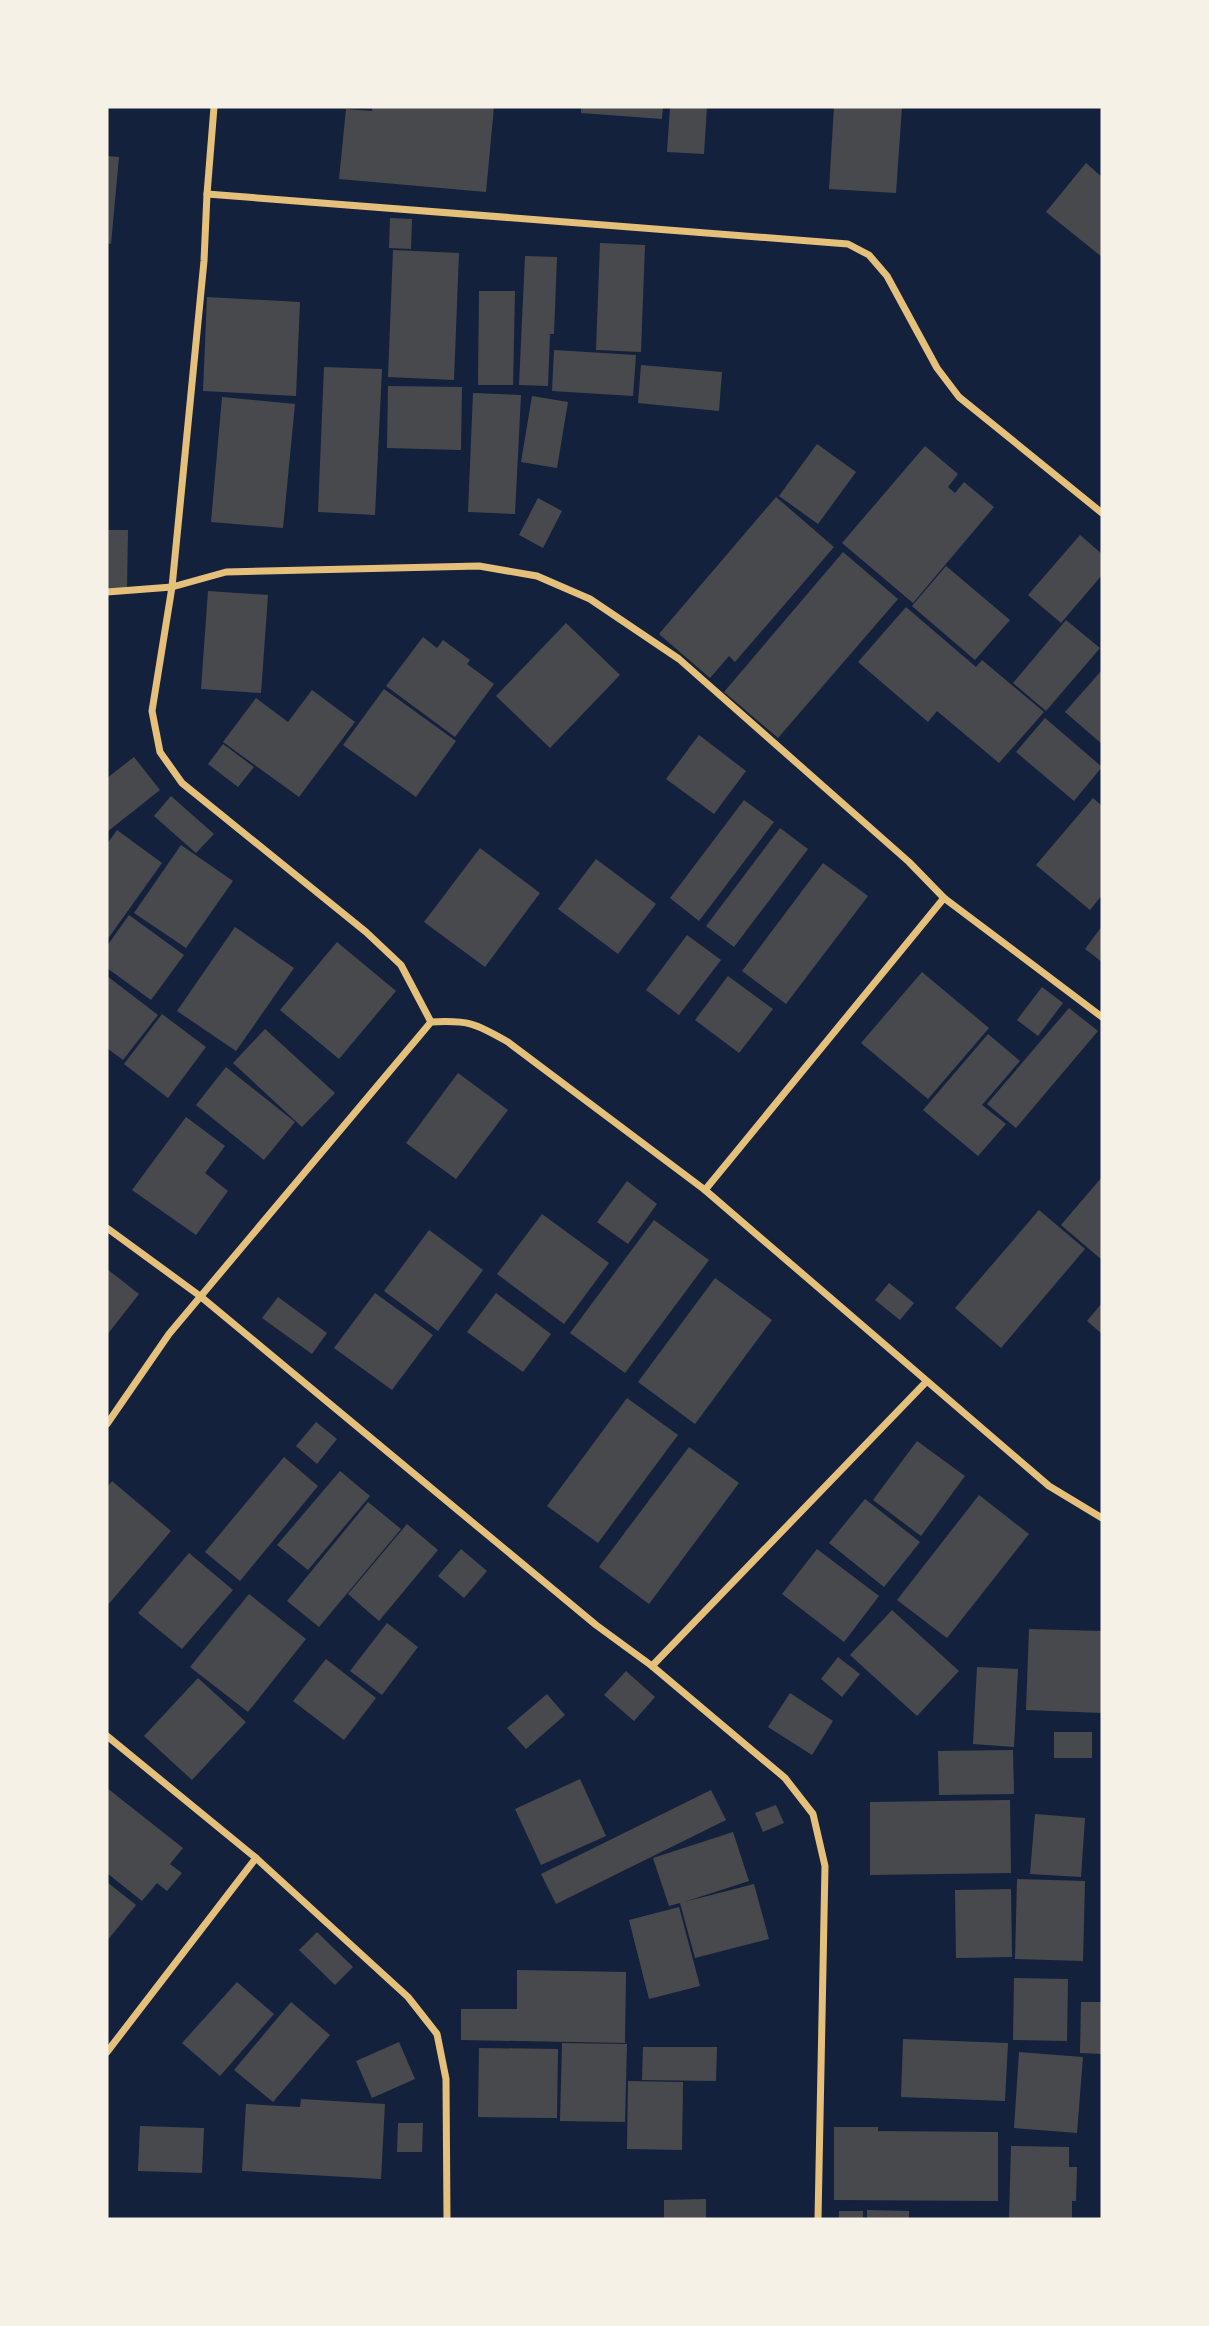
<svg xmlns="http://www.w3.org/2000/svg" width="1209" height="2326" viewBox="0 0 1209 2326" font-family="'Public Sans',sans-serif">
  <rect width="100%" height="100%" fill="#14213d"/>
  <g fill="#48494c">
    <path d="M372,107H494L486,192L339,179L346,109L372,111Z"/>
    <path d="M581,107H663L662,119L581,113Z"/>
    <path d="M670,107H707L704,154L667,152Z"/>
    <path d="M834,107H902L896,193L829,189Z"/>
    <path d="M107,156L119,157L111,244L107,243Z"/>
    <path d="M1086,163L1102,177V257L1046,212Z"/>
    <path d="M390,218L412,219L411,249L389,248Z"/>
    <path d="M600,243L645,245L641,352L596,350Z"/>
    <path d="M393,250L459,253L454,380L388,377Z"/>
    <path d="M525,256L557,257L554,334H550L548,386L519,385Z"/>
    <path d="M479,291H515L513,385H478Z"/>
    <path d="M207,297L300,302L296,396L203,391Z"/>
    <path d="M554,350L636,355L633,396L552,391Z"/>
    <path d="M641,365L722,372L719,411L638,403Z"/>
    <path d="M324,367L382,369L375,515L318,512Z"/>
    <path d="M388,386L462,387L461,450L387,448Z"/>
    <path d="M473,393L521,395L515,514L468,512Z"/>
    <path d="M532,396L568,402L557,468L521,462Z"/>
    <path d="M222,397L295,404L283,528L211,522Z"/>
    <path d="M817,444L856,472L818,524L779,496Z"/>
    <path d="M925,446L958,474L948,487L955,493L964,482L994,507L913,603L842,543Z"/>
    <path d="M776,497L834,547L735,662L729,656L710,678L659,634Z"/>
    <path d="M538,498L562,511L543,548L519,535Z"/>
    <path d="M107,530H128L127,589H107Z"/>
    <path d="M1080,535L1102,554V575L1061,623L1028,595Z"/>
    <path d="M843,552L898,599L778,738L724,692Z"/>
    <path d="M946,566L1010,620L975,660L912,606Z"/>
    <path d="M208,591L268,595L261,693L201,689Z"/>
    <path d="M906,607L976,667L982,660L1044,712L999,763L937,711L928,722L858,662Z"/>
    <path d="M1066,620L1100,648L1046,711L1013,683Z"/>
    <path d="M566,623L620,675L550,748L496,696Z"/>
    <path d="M423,637L437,648L443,640L470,660L467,664L494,684L455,737L386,686Z"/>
    <path d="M1102,670V744L1065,712Z"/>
    <path d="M384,689L456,741L416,797L343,745Z"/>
    <path d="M312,690L355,722L299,797L223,742L256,698L288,722Z"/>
    <path d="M1045,718L1102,767L1074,801L1016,752Z"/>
    <path d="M699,735L746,771L714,814L666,779Z"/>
    <path d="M223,744L254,767L238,787L208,764Z"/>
    <path d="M134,757L160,790L107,832V778Z"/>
    <path d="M171,796L214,834L196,853L154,816Z"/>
    <path d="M1093,798L1102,806V895L1090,910L1036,865Z"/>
    <path d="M744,800L774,822L699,921L670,898Z"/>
    <path d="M780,828L808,849L734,947L706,926Z"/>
    <path d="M117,830L162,863L107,940V844Z"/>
    <path d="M181,845L233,881L186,948L134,913Z"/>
    <path d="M480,848L540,893L485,967L424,922Z"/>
    <path d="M596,859L656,904L618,954L558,909Z"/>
    <path d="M823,863L868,896L786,1004L742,971Z"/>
    <path d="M129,915L184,955L151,1000L107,968V946Z"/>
    <path d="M1102,926V962L1085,949Z"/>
    <path d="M235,927L294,968L236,1051L177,1011Z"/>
    <path d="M687,935L721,960L679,1015L646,990Z"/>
    <path d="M337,942L396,991L339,1059L280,1010Z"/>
    <path d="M922,972L989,1028L928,1099L861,1043Z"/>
    <path d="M107,976L158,1015L123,1060L107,1048Z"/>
    <path d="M728,976L773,1009L739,1053L695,1020Z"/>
    <path d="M1042,987L1063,1003L1038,1036L1017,1020Z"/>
    <path d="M1069,1008L1098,1031L1016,1128L987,1104Z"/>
    <path d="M162,1014L206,1047L168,1098L124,1064Z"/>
    <path d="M265,1029L335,1093L302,1127L233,1063Z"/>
    <path d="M988,1034L1020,1061L982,1105L1006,1124L978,1156L923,1110Z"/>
    <path d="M226,1067L295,1122L264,1160L196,1105Z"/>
    <path d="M458,1073L508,1110L456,1179L406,1143Z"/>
    <path d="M186,1117L225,1146L205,1173L228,1191L196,1235L132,1190Z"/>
    <path d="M1102,1177V1260L1061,1225Z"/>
    <path d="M627,1181L657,1204L628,1244L597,1222Z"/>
    <path d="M1039,1210L1085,1249L1001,1348L955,1308Z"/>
    <path d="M542,1214L609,1263L564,1324L497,1274Z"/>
    <path d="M654,1220L709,1260L625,1373L570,1333Z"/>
    <path d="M429,1230L483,1270L438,1331L384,1291Z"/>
    <path d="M107,1269L139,1294L107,1335Z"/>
    <path d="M715,1278L772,1320L695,1424L638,1382Z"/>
    <path d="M889,1283L914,1303L900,1320L875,1300Z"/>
    <path d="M375,1293L433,1335L392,1390L334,1348Z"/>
    <path d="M496,1293L551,1334L523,1372L467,1332Z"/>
    <path d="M278,1297L327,1333L312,1354L262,1318Z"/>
    <path d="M1102,1303V1334L1087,1321Z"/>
    <path d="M627,1398L678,1435L598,1543L547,1506Z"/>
    <path d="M316,1422L337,1439L317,1464L296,1446Z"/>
    <path d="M917,1441L965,1476L921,1536L873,1500Z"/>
    <path d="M689,1447L739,1483L649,1604L599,1567Z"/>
    <path d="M284,1457L318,1486L240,1581L205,1552Z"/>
    <path d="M340,1471L370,1496L308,1570L277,1545Z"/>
    <path d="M112,1481L171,1531L107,1606V1487Z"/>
    <path d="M979,1495L1029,1534L947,1638L897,1600Z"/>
    <path d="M865,1499L920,1542L884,1587L829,1543Z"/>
    <path d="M368,1502L401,1529L319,1627L287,1601Z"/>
    <path d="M407,1524L438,1550L379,1621L348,1594Z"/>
    <path d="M461,1549L487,1571L464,1598L438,1576Z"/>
    <path d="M817,1549L879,1596L844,1642L782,1594Z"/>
    <path d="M189,1553L233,1590L182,1649L138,1613Z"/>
    <path d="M249,1594L306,1639L248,1712L190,1667Z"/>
    <path d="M892,1610L959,1671L917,1716L850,1655Z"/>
    <path d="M387,1623L418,1647L382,1695L350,1671Z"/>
    <path d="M1029,1629L1102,1631V1713L1026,1710Z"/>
    <path d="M838,1657L860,1674L842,1697L821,1679Z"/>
    <path d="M326,1659L376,1698L344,1740L293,1701Z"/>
    <path d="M977,1667L1018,1669L1014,1747L973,1744Z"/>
    <path d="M626,1671L655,1697L634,1721L604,1695Z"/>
    <path d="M198,1678L246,1722L192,1780L144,1736Z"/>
    <path d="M790,1693L833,1721L812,1755L768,1727Z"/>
    <path d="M547,1694L565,1715L526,1749L507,1728Z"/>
    <rect x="1054" y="1732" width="38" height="26"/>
    <path d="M1013,1750L1014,1794L939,1795L938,1751Z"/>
    <path d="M580,1779L606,1836L541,1865L515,1809Z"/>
    <path d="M107,1788L183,1848L170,1864L182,1873L167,1891L157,1883L142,1901L107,1873Z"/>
    <path d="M711,1790L726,1820L556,1904L541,1874Z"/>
    <path d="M1010,1800L1011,1873L870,1875V1802Z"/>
    <path d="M776,1805L784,1823L763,1832L755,1813Z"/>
    <path d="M1035,1814L1085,1818L1081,1877L1030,1874Z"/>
    <path d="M733,1832L749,1881L684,1902L754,1884L769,1939L695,1958L680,1903L669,1906L653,1858Z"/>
    <path d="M1017,1879L1085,1881L1083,1961L1015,1959Z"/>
    <path d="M107,1882L136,1905L107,1941Z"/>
    <path d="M1011,1889L1012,1957L956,1958L955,1890Z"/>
    <path d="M679,1907L700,1986L649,1999L629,1920Z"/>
    <path d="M317,1932L353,1967L335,1985L299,1950Z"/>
    <path d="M517,1970L626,1972L625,2043L461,2040V2009H517Z"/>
    <path d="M1014,1978L1068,1979L1067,2041L1013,2040Z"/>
    <path d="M237,1982L274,2014L220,2076L182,2043Z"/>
    <path d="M291,2002L330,2035L273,2102L234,2070Z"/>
    <path d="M1081,2002H1102V2054L1080,2053Z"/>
    <path d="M903,2039L1008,2043L1005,2101L901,2097Z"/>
    <path d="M399,2042L415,2079L372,2098L356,2061Z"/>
    <path d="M562,2043L627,2044L625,2122L560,2121Z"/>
    <path d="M643,2047H717L716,2081L642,2080Z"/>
    <path d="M479,2048L558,2049L557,2118L478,2117Z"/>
    <path d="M1019,2052L1083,2057L1077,2133L1014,2128Z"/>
    <path d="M628,2081L683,2082L682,2150L627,2149Z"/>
    <path d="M301,2099L385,2104L381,2179L242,2171L246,2104L300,2107Z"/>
    <path d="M398,2123H423L422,2152H397Z"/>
    <path d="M140,2126L204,2128L202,2173L138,2171Z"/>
    <path d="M834,2127H878V2131L998,2132V2201L834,2200Z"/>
    <path d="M1011,2146L1069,2147V2167H1077L1076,2201H1072V2219L1009,2218Z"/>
    <path d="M706,2199V2219H664V2200Z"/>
    <path d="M867,2210L909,2211V2219H867Z"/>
    <rect x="839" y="2211" width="24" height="8"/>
  </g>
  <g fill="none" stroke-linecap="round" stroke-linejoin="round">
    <g stroke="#e5c07b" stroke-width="7">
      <path d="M214,107L207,194L204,261L172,587L152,711L160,752L182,783L366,932L401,965L431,1022"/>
      <path d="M207,194L848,244L869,255L887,276L937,368L959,397L1102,513"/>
      <path d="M107,592L172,587L226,572L479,566L537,576L590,599L679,659L909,862L944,898L1102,1017"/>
      <path d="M705,1190L944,898"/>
      <path d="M107,1228L200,1296L596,1625L652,1666L785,1778L813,1814L825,1866L818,2219"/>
      <path d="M107,1424L169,1334L431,1022C468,1020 475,1023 508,1042L705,1190L1049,1486L1102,1518"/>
      <path d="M652,1666L926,1382"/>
      <path d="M107,1736L256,1858L408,1997L437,2034L446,2079L447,2219"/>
      <path d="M107,2052L256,1858"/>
    </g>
  </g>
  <rect width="1209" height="2326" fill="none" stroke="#f6f1e7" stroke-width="217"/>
</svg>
